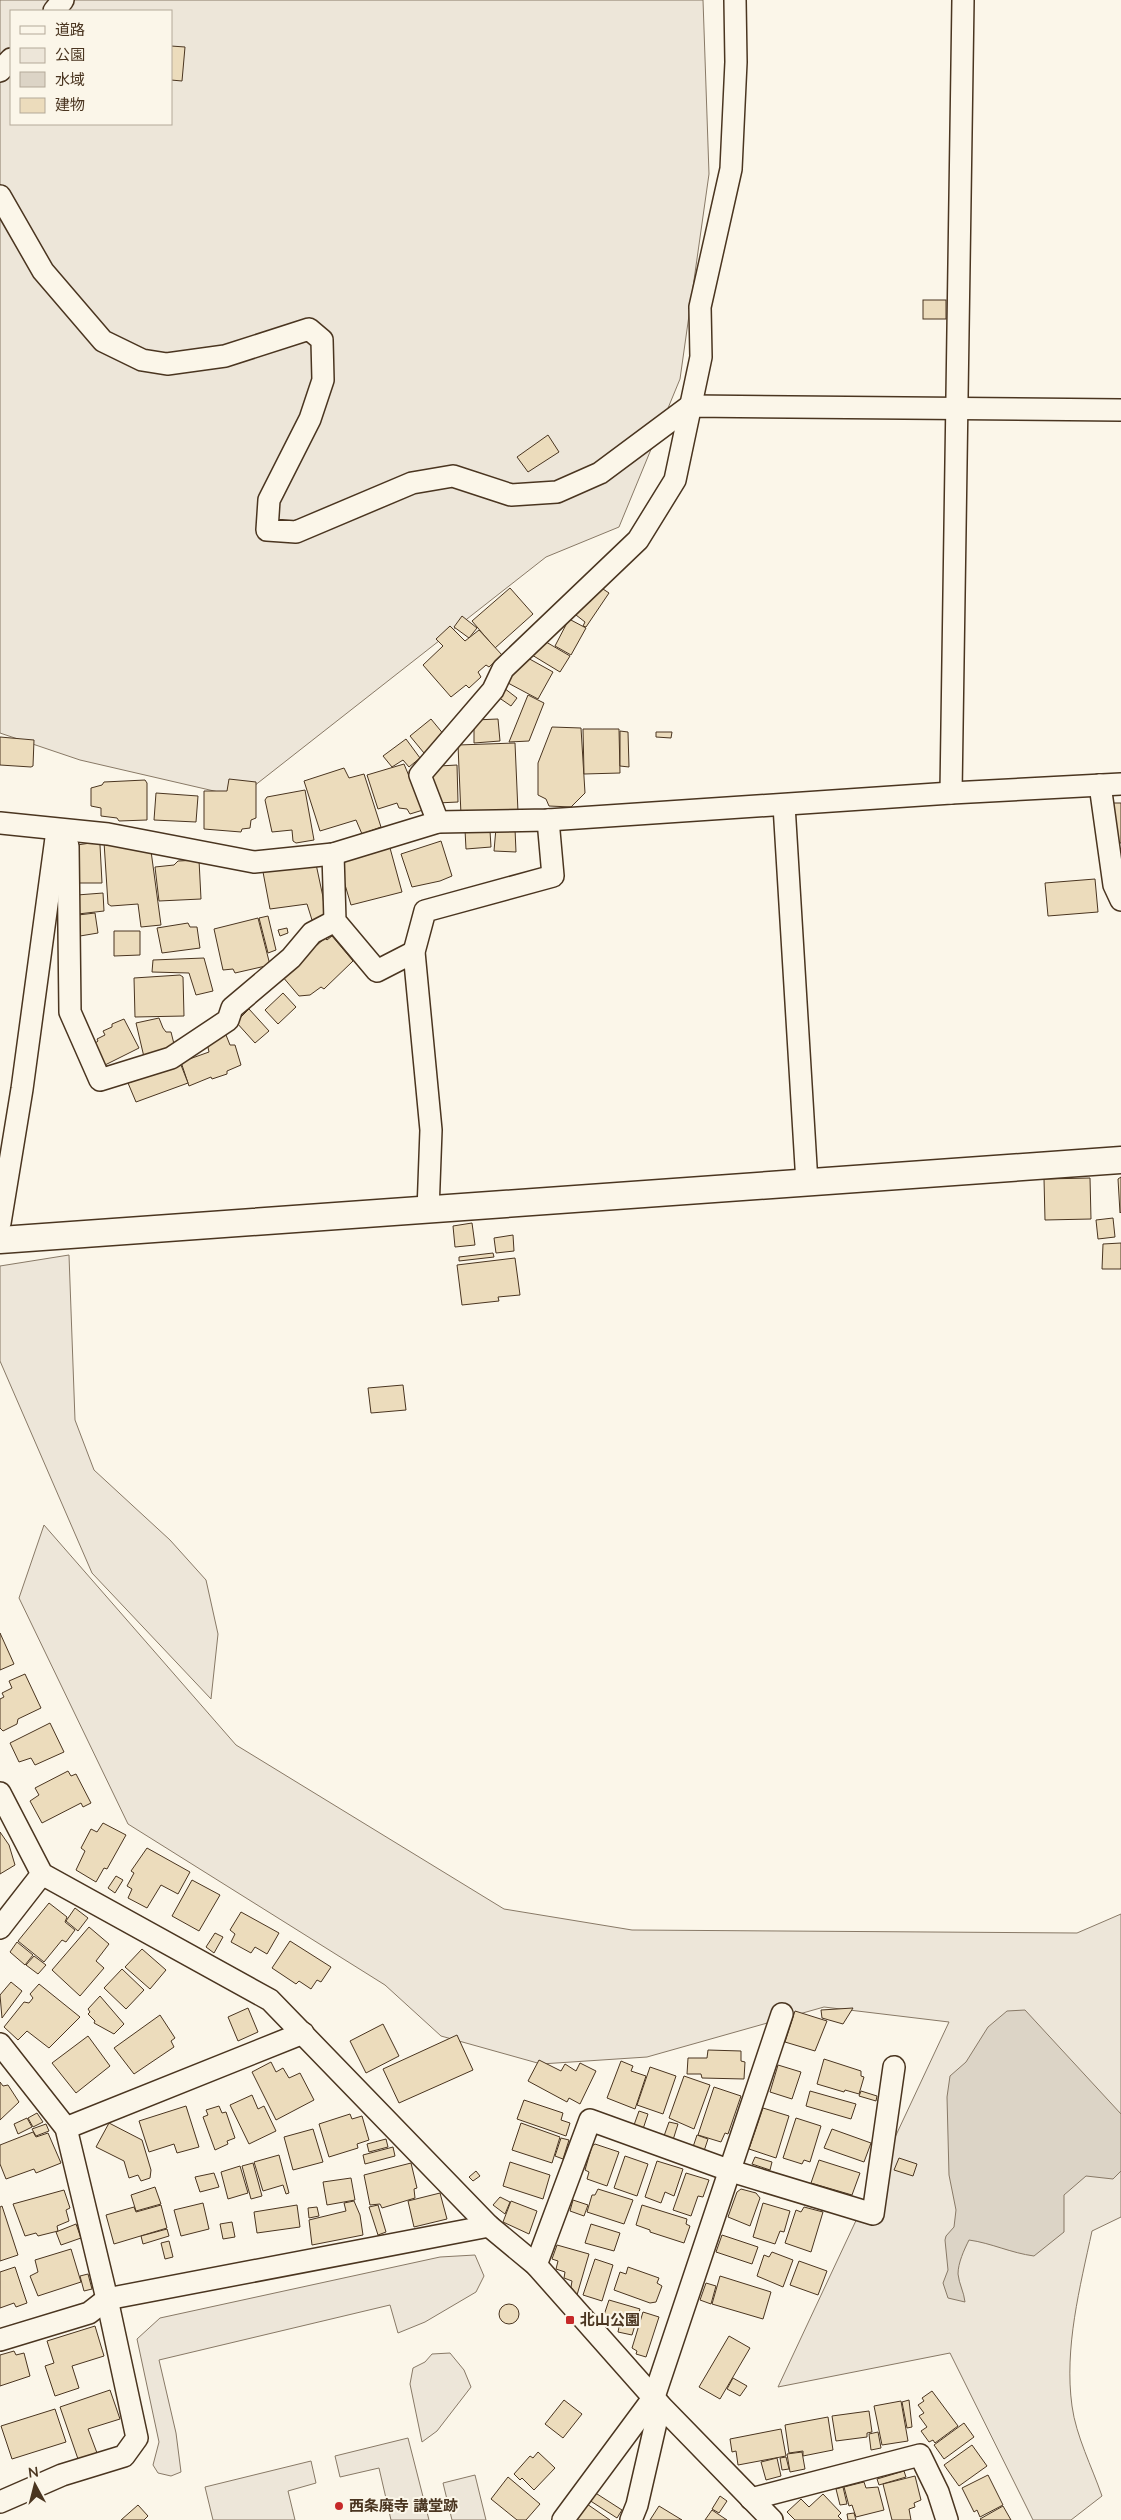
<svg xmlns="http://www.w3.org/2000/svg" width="1121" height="2520" viewBox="0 0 1121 2520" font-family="'Nunito Sans','Noto Sans JP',sans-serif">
  <rect width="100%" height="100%" fill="#fbf6e9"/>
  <g fill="#ede6d9" stroke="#887966" fill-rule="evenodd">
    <path d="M0,0H703L709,174L680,379L619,527L546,557L240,797L80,760L0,733ZM11,11H171V124H11Z"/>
    <path d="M69,1255L75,1420L94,1470L170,1540L206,1580L218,1634L211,1699L92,1573L0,1361V1266Z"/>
    <path d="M44,1525L236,1745L504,1909L632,1930L1077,1933L1121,1914V2217L1092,2231C1080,2287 1064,2348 1072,2406C1076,2436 1092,2467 1102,2496L1071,2520H1033L950,2353L778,2387L949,2022L824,2007L647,2057L541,2064L441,2036L385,1985L128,1824L19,1598Z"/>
    <path d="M475,2255L484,2276L476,2292L425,2322L398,2333L390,2305L159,2360L176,2433L181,2472L171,2476L158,2473L153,2465L159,2442L137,2339L160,2318L440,2257Z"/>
    <path d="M450,2353L464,2370L471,2387L437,2431L422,2442L410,2384L413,2368L425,2362L432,2354Z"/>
    <path d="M408,2438L429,2520H391L379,2468L340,2477L335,2456Z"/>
    <path d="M311,2461L316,2483L288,2491L295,2520H213L205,2487Z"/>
    <path d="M475,2475L486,2520H452L443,2483Z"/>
  </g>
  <path fill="#dcd4c6" stroke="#887966" d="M1025,2010L1121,2114V2171L1113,2179L1086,2176L1064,2195V2232L1034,2256C1011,2253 991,2243 969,2240C964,2250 958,2263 958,2274C959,2284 964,2292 965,2302L948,2298L943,2283L948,2270L945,2240L946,2236L954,2227L956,2210L949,2175L947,2097L950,2076L966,2062L988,2027L1007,2011Z"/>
  <g fill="#ecdcbc" stroke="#4a3520">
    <path d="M171,46L185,47L182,81L171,80Z"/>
    <rect x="923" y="300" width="23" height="19"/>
    <path d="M548,435L559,452L528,472L517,457Z"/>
    <path d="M600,587L609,593L586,627L583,626L585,622L576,615L586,600L590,602Z"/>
    <path d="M510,588L533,614L495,648L472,621Z"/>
    <path d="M462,616L477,628L469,638L454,627Z"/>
    <path d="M569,619L586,628L571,655L555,646Z"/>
    <path d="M450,626L465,641L479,630L502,655L489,667L486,665L478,672L481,677L469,688L466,685L451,697L423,665L443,646L436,639Z"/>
    <path d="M541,639L570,656L560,672L532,655Z"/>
    <path d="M526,657L553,672L538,699L508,683L516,668L519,669Z"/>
    <path d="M504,688L517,698L511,706L498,697Z"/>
    <path d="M528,695L544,703L529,741L509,742Z"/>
    <path d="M431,719L445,736L424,753L410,736Z"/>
    <path d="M498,719L500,741L474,743V720Z"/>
    <path d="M552,727L581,728L585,793L571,807L549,806L546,799L538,795V763Z"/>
    <path d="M583,729H619L620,773L584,774Z"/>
    <path d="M620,731L628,732L629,767L620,766Z"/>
    <path d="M656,732H672L671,738L656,737Z"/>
    <path d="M0,737L34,740L33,766L31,767L0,765Z"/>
    <path d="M406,739L420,758L409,767L403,760L392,767L383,756Z"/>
    <path d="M515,743L518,812L461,815L458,745Z"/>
    <path d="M404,764L423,810L410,814L407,809L399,808L397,803L378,809L367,775Z"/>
    <path d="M457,765L458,802L437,803L431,778L439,766Z"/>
    <path d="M344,768L349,778L364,774L381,827L362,834L356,820L320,831L304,781Z"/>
    <path d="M229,779L256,782V818L251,820L250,828L242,829L241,832L204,829V791H227Z"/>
    <path d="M145,780L147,783V820L119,821L117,818L101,816V808L91,806V788L102,785L104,782Z"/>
    <path d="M305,790L314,840L296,843L293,841L292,830L272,832L265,800L267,797Z"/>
    <path d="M156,793L198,796L196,822L154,820Z"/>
    <path d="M1110,803H1121V843H1112Z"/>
    <path d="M496,828L515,829L516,852L494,851Z"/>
    <path d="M465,830L490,831L491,847L466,849Z"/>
    <path d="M441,841L452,876L440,881L412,887L401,854Z"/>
    <path d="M97,842L100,845L102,883H79L77,845Z"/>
    <path d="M104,842L151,851L161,925L141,927L138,904L111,906L108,904Z"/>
    <path d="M390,848L402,892L351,905L338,861Z"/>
    <path d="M199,860L201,899L159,901L155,867L174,865L178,861Z"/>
    <path d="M316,864L323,897L325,917L312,920L307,904L270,909L263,872Z"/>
    <path d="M1095,879L1098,912L1048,916L1045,883Z"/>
    <path d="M103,893L104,911L78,914L77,895Z"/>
    <path d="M95,913L98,933L80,936L78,915Z"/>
    <path d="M268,916L276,950L268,953L259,918Z"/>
    <path d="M258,918L270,965L235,973L233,969L223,970L214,929Z"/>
    <path d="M188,923L190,927H197L200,948L162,953L157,928Z"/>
    <path d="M287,928L288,933L280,936L278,930Z"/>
    <path d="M114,931H140V955L114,956Z"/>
    <path d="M332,936L353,961L324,989L321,987L310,995L299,996L282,976L325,938L327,940Z"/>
    <path d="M204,958L213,991L196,995L189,973L152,972L153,960Z"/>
    <path d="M180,975L183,977L184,1016L135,1017L134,978Z"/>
    <path d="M283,993L296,1007L278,1024L265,1010Z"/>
    <path d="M249,1009L269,1031L255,1043L236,1022Z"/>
    <path d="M159,1018L163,1028L166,1032H171L175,1048L144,1057L136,1023Z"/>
    <path d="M124,1019L139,1048L105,1065L94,1044L98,1041L97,1039L105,1035L103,1031L112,1027V1024Z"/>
    <path d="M226,1035L230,1045H235L241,1065L227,1071V1074L212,1079L211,1077L189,1086L181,1062L209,1052L207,1043Z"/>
    <path d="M181,1065L188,1083L136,1102L128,1083Z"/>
    <path d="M1121,1177V1212L1120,1213L1118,1179Z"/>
    <path d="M1090,1178L1091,1219L1045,1220L1044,1179Z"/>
    <path d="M1113,1218L1115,1237L1098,1239L1096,1220Z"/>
    <path d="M472,1223L475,1245L455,1247L453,1226Z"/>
    <path d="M513,1235L514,1251L496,1253L494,1238Z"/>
    <path d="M1121,1243V1269H1102L1103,1244Z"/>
    <path d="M493,1253L494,1257L459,1261V1257Z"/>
    <path d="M515,1258L520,1295L498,1297L499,1301L462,1305L457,1265Z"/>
    <path d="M403,1385L406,1410L371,1413L368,1388Z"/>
    <path d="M0,1633L14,1664L0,1670Z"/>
    <path d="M25,1674L41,1708L18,1719L17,1724L3,1731L0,1728V1699L4,1697L2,1693L12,1688L9,1681Z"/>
    <path d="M50,1723L64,1752L35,1765L31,1758L19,1762L10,1743Z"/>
    <path d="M68,1771L71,1776L76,1774L91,1803L83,1807L81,1803L42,1823L30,1801L39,1795L35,1788Z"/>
    <path d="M103,1823L126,1835L107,1869L104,1868L96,1882L76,1870L85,1851L81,1848L91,1829L97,1832Z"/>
    <path d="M0,1832L9,1845L15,1865L0,1874Z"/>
    <path d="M147,1848L190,1872L178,1894L161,1885L147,1908L128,1898L132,1889L127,1886L134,1873L131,1871Z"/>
    <path d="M116,1876L123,1880L115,1893L108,1888Z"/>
    <path d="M192,1880L220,1895L199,1931L172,1916Z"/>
    <path d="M49,1903L67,1917L65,1922L75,1930L66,1942L62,1940L44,1962L18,1941Z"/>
    <path d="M75,1908L88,1918L78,1931L66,1921Z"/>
    <path d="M241,1912L279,1933L267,1954L255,1947L251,1953L231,1942L235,1934L230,1930Z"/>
    <path d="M89,1927L109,1944L96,1961L104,1968L80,1996L52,1970Z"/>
    <path d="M215,1933L223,1937L214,1953L206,1947Z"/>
    <path d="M290,1941L331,1967L321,1982L317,1980L311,1989L299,1981L296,1984L272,1968Z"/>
    <path d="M17,1942L33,1955L25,1965L10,1952Z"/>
    <path d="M142,1949L166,1970L150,1989L125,1967Z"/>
    <path d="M34,1956L46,1965L38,1974L26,1965Z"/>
    <path d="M122,1969L144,1990L126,2009L104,1988Z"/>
    <path d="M11,1982L22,1991L2,2018L0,1995Z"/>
    <path d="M39,1984L80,2017L49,2048L27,2031L18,2040L4,2027L24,2002L29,2003L33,1998L30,1994Z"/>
    <path d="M100,1996L124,2024L114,2034L94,2023L95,2021L88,2014L90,2012L88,2009Z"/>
    <path d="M248,2008L258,2032L238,2041L228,2017Z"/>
    <path d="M853,2008L843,2024L822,2018L821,2010Z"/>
    <path d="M795,2011L827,2021L815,2051L785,2042Z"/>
    <path d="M160,2015L175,2038L171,2041L174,2047L134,2074L114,2048Z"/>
    <path d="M383,2024L399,2056L366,2073L350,2041Z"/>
    <path d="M457,2035L473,2070L399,2103L383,2069Z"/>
    <path d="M88,2036L110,2066L76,2093L52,2063Z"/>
    <path d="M708,2050L741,2051V2061L745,2062L744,2079L702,2078L701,2074H687L688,2058H707Z"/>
    <path d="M824,2059L861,2071V2076L864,2077L859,2094L845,2090L844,2092L817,2084Z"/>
    <path d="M539,2060L561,2071L565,2064L576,2071L580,2063L596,2071L580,2104L569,2098L567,2102L528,2081Z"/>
    <path d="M621,2061L633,2066L631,2071L646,2076L635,2109L607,2098Z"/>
    <path d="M271,2062L276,2072L283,2068L289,2078L300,2073L314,2100L276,2120L252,2072Z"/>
    <path d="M778,2065L801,2072L792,2099L770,2092Z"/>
    <path d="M650,2067L676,2076L663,2114L637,2105Z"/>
    <path d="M684,2076L710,2085L694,2129L669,2118Z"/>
    <path d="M0,2082L3,2086L8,2085L19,2102L0,2120Z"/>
    <path d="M714,2087L741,2096L728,2134L725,2133L721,2142L698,2135Z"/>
    <path d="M810,2091L856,2104L851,2119L806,2106Z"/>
    <path d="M861,2091L877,2096L876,2101L859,2096Z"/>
    <path d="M252,2095L258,2109L264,2106L276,2131L249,2144L230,2105Z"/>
    <path d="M524,2100L563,2113L561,2120L570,2123L566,2136L517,2119Z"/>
    <path d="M186,2106L199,2147L177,2153L174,2144L149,2152L139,2121Z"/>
    <path d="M219,2106L222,2113L226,2112L235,2138L227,2141L228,2144L215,2150L203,2117L208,2115L206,2110Z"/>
    <path d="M763,2108L789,2116L776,2158L749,2149Z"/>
    <path d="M639,2111L648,2114L643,2129L634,2125Z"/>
    <path d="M37,2113L43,2122L33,2127L28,2118Z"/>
    <path d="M350,2114L352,2119L362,2116L369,2140L357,2144L358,2148L329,2157L319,2124Z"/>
    <path d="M27,2118L32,2127L18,2134L14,2124Z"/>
    <path d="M796,2118L821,2126L810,2162L804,2160L802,2164L783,2158Z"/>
    <path d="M669,2122L678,2124L673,2140L664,2136Z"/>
    <path d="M109,2123L142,2140L151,2170L150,2178L141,2181L138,2175L129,2178L124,2161L96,2147Z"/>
    <path d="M521,2123L560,2137L552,2163L512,2150Z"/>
    <path d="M46,2124L49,2131L36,2136L32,2129Z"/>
    <path d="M313,2129L323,2162L293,2170L284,2137Z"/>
    <path d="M832,2129L871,2143L864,2162L824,2148Z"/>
    <path d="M33,2132L36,2137L48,2133L61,2163L36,2173L34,2169L6,2179L0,2164V2145Z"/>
    <path d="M697,2135L708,2139L704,2151L693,2147Z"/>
    <path d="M561,2138L569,2140L563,2159L555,2156Z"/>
    <path d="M386,2139L388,2147L369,2152L367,2144Z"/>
    <path d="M595,2144L619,2152L607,2186L587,2179L589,2172L585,2170L592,2146Z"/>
    <path d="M393,2147L395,2156L365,2164L363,2155Z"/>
    <path d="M279,2155L289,2193L286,2194L283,2185L263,2191L254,2162Z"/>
    <path d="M625,2156L648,2164L637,2196L614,2188Z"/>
    <path d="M755,2157L772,2162L770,2170L752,2164Z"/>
    <path d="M899,2158L917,2164L913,2176L894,2170Z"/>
    <path d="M819,2160L860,2173L852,2195L811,2183Z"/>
    <path d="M657,2161L683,2169L674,2196L665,2192L661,2203L645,2197Z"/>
    <path d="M510,2162L550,2175L543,2199L503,2186Z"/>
    <path d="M253,2163L262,2196L251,2199L242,2166Z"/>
    <path d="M411,2163L417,2188L414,2189L415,2198L382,2208L380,2204L370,2205L364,2175Z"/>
    <path d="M240,2166L248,2193L228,2199L221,2172Z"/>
    <path d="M476,2171L480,2176L473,2181L469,2177Z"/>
    <path d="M214,2173L219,2187L200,2192L195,2177Z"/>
    <path d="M686,2173L709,2180L703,2197L698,2196L691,2216L673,2210Z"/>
    <path d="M351,2178L355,2200L327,2205L323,2182Z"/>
    <path d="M155,2187L161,2204L136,2211L131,2195Z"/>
    <path d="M598,2189L633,2200L624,2224L587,2212L592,2195H595Z"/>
    <path d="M741,2189L756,2193L760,2198L750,2226L728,2217L737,2192Z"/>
    <path d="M64,2190L70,2208L66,2210L69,2221L57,2226L58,2231L38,2236L36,2233L25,2236L13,2204Z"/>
    <path d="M440,2193L447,2219L414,2227L408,2201Z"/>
    <path d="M500,2197L510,2202L505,2214L493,2205Z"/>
    <path d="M573,2200L588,2205L584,2216L570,2211Z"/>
    <path d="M354,2201L360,2215L363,2235L312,2245L309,2220L346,2211L344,2203Z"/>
    <path d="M511,2201L537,2211L529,2234L503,2222Z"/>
    <path d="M203,2203L209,2229L181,2236L174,2210Z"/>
    <path d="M763,2203L790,2211L784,2232L780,2231L775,2244L753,2237Z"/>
    <path d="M161,2205L167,2228L114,2244L106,2215L134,2207L136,2212Z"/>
    <path d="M297,2205L300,2227L257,2233L254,2212Z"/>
    <path d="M378,2205L386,2232L378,2235L369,2207Z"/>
    <path d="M642,2205L687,2219L686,2224L690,2226L684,2243L650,2232V2230L636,2225Z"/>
    <path d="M2,2206L18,2255L0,2261V2207Z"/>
    <path d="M317,2207L319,2216L309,2218L308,2208Z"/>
    <path d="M804,2207L823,2212L811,2252L785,2243L796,2210L801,2212Z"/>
    <path d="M232,2222L235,2237L223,2239L220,2224Z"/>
    <path d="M76,2224L81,2238L61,2245L56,2232Z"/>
    <path d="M591,2224L620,2233L614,2251L585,2243Z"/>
    <path d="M167,2229L169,2236L143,2244L141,2236Z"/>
    <path d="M722,2235L758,2247L752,2264L716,2252Z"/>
    <path d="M169,2241L173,2257L165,2259L161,2243Z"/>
    <path d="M557,2245L589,2254L577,2295L571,2287L572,2281L564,2278L565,2272L556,2269L558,2261L552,2259Z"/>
    <path d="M71,2249L81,2282L38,2296L30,2276L38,2272L35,2260Z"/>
    <path d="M772,2252L793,2260L783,2287L757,2276L764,2255L769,2257Z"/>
    <path d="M595,2259L613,2265L602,2301L583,2295Z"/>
    <path d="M799,2261L827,2271L818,2295L790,2285Z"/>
    <path d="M15,2267L27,2303L16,2307L14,2303L0,2308V2272Z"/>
    <path d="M628,2267L659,2278L657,2283L662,2286L656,2302L650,2303L614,2290L620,2272L626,2274Z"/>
    <path d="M88,2274L92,2289L84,2291L80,2276Z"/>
    <path d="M720,2276L771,2292L763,2319L712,2304Z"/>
    <path d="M706,2283L716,2286L711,2304L700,2300Z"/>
    <path d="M609,2300L640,2309L632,2335L618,2332L619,2327L608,2324L610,2318L604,2315Z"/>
    <circle cx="509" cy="2314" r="10"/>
    <path d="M643,2312L659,2317L646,2357L636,2354L637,2351L632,2348Z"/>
    <path d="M95,2326L104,2356L72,2366L79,2388L55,2396L45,2366L54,2363L47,2341Z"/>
    <path d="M729,2336L750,2348L720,2399L699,2387Z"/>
    <path d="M14,2351L16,2355L24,2353L30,2376L0,2386V2355Z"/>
    <path d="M733,2378L747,2386L740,2396L727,2389Z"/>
    <path d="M110,2390L120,2419L88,2429L97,2453L78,2459L60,2407Z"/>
    <path d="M932,2391L958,2426L935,2443L933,2440L929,2442L921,2431L927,2427L919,2416L924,2413L918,2405L924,2401L922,2398Z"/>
    <path d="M564,2400L582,2414L563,2438L545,2424Z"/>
    <path d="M909,2400L912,2427L907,2428L902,2402Z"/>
    <path d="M901,2401L908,2441L882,2445L874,2406Z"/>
    <path d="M55,2409L66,2442L12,2459L1,2426Z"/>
    <path d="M869,2411L872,2432L867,2433V2437L836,2441L832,2416Z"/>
    <path d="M828,2417L833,2450L803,2456V2451L789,2453L785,2425Z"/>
    <path d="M964,2423L974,2437L944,2459L934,2445Z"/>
    <path d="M781,2429L786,2456L738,2465L736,2451L732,2452L730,2439Z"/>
    <path d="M878,2432L881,2448L871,2450L869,2434Z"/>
    <path d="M972,2445L987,2466L959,2486L944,2465Z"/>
    <path d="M538,2452L555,2468L534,2490L522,2478L520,2480L514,2474L530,2456L533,2458Z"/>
    <path d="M802,2452L805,2469L790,2472L787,2454Z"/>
    <path d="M786,2457L789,2469L782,2470L780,2458Z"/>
    <path d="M777,2458L781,2476L766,2480L761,2462Z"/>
    <path d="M904,2471L906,2477L879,2485L877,2479Z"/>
    <path d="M988,2475L1003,2505L980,2517L977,2510L974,2512L962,2488Z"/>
    <path d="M915,2476L921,2500L914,2503L915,2507L909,2509L911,2520H892L883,2484Z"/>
    <path d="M508,2477L540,2504L526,2520H517L491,2499Z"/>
    <path d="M864,2482L866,2488L878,2487L884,2510L856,2517L852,2505L849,2506L844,2487Z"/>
    <path d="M843,2487L847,2504L840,2505L836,2489Z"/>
    <path d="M594,2492L622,2510L617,2518L589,2500Z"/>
    <path d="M823,2494L841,2513L838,2516L842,2520H795L787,2512L801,2499L809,2507Z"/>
    <path d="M720,2496L727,2501L719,2513L712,2509Z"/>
    <path d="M587,2504L610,2520H575Z"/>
    <path d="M138,2505L148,2516L144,2520H121Z"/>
    <path d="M659,2506L682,2520H650Z"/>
    <path d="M1003,2506L1011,2520H981L980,2519Z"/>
    <path d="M712,2510L727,2520H705Z"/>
    <path d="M854,2513L856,2520H848L847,2514Z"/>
  </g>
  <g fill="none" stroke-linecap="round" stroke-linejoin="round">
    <defs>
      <g id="minor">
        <path d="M54,11L63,0"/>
        <path d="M0,71L11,59"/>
        <path d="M0,196L43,271L103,341L142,360L167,364L225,356L309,329L322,340L323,380L310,419L269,500L267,530L296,532L412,483L453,476L511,495L557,492L600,473L690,406L1121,410"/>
        <path d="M1100,785L1114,885L1121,900"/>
        <path d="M951,793L963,0"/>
        <path d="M784,805L807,1183"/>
        <path d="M438,822L420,775L493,690L503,669L638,540L675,480L701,357L700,307L731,169L736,62L735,0"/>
        <path d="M0,823L108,834L254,862L333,854L438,822L548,820L951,793L1121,784"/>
        <path d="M56,845L68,846L70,1012L100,1080L171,1058L228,1020L232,1008L291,958L312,933L335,921"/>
        <path d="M333,854L335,921L377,971L414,952"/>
        <path d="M428,1211L431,1130L414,952L425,911L553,876L548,820"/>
        <path d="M0,1223L22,1089L56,838"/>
        <path d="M0,1793L42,1874L270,2000L489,2226L536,2265L660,2405L772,2520"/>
        <path d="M0,1928L42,1874"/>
        <path d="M0,2044L66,2128L107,2299L137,2438L124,2456L62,2475L0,2502"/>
        <path d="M66,2128L303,2033"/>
        <path d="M536,2265L590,2120L731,2171L873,2214L894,2067"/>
        <path d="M0,2340L89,2313L107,2299L489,2226"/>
        <path d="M751,2499L920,2455L938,2492L947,2520"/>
        <path d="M563,2520L654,2397L782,2014"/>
        <path d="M631,2520L637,2505L660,2405"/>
      </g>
      <path id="tertiary" d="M0,1240L1121,1160"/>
    </defs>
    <use href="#minor" stroke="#4a3520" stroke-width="24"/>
    <use href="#tertiary" stroke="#4a3520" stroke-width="29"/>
    <use href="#minor" stroke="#fbf6e9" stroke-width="21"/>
    <use href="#tertiary" stroke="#fbf6e9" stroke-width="26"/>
  </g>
  <g fill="#c62828" stroke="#fbf6e9" stroke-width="2">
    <rect x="565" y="2315" width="10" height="10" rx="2.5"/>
    <circle cx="339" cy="2506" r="5"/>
  </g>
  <g text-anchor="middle" stroke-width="4" stroke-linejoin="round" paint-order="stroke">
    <g font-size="15" font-weight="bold" fill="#4a3520" stroke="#fbf6e9" text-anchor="start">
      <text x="580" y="2325">北山公園</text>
      <text x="349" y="2511">西条廃寺 講堂跡</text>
    </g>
  </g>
  <rect x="10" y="10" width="162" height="115" fill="#fbf6e9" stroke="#b4a999"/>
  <rect x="20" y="26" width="25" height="8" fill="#fbf6e9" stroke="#b4a999"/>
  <text x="55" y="35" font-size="15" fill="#4a3520">道路</text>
  <rect x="20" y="48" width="25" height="15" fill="#ede6d9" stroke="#b4a999"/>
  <text x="55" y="60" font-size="15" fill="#4a3520">公園</text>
  <rect x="20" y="72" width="25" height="15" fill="#dcd4c6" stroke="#b4a999"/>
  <text x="55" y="85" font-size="15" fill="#4a3520">水域</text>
  <rect x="20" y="98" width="25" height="15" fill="#ecdcbc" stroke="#b4a999"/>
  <text x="55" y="110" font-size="15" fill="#4a3520">建物</text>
  <g transform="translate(35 2485) rotate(353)" stroke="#fbf6e9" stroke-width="4" paint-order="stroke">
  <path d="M0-4L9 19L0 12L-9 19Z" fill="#4a3520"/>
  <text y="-8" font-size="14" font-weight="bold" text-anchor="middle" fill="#4a3520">N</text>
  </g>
</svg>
